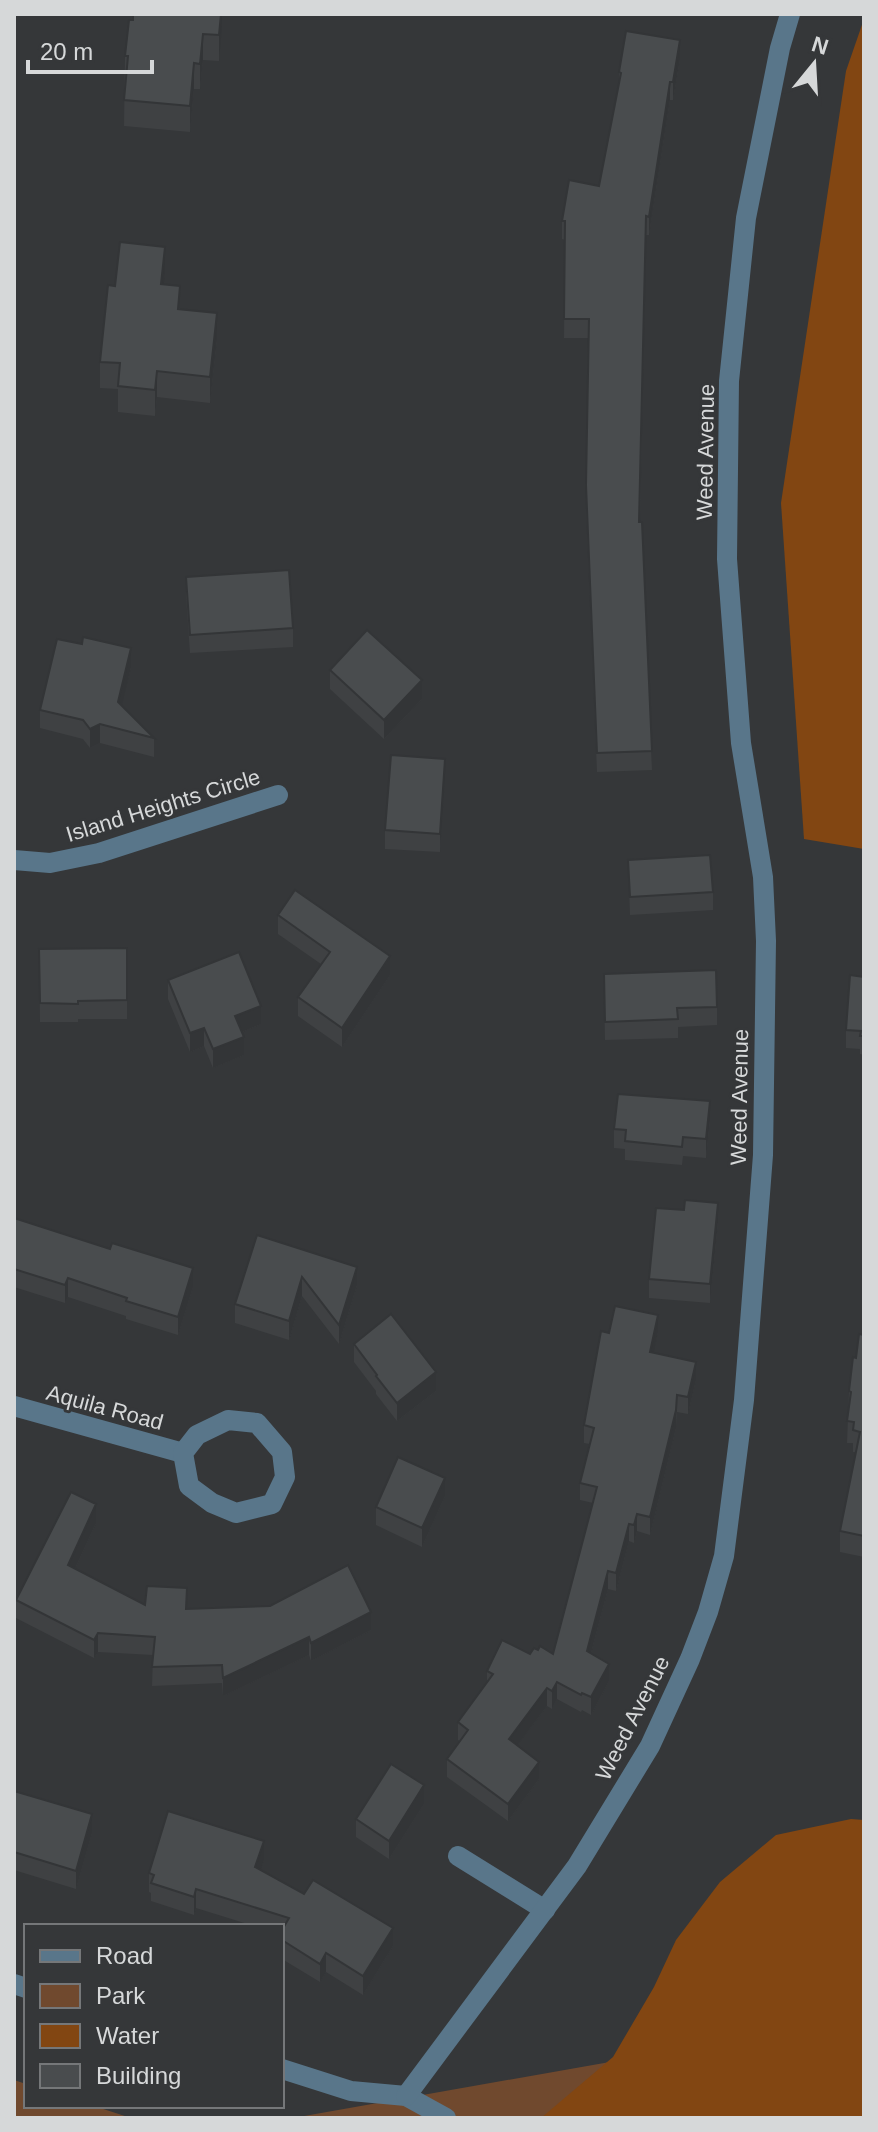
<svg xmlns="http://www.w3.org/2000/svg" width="878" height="2132" viewBox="0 0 878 2132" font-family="Helvetica,sans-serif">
  <rect width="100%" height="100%" fill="#353739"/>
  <g fill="#70492e">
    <path d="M864,2017V2118H293Z"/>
    <path d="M14,2080L26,2084V2106H94L131,2118H14Z"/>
  </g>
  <g fill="#824612">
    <path d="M864,19V849L804,839L781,503L846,71Z"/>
    <path d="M851,1819L864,1820V2118H541L613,2057L654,1987L676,1940L720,1882L776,1835Z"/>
  </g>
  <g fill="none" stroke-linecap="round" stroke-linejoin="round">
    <g stroke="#59768a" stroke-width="20">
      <path d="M14,860L50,863L99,853L278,795"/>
      <path d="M14,1406L183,1453"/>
      <path d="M228,1420L257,1423L282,1452L285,1477L272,1504L236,1513L212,1503L189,1486L183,1453L197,1435Z"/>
      <path d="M458,1856L545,1910"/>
      <path d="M14,1984L26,1988"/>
      <path d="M282,2069L351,2091L406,2096L446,2118"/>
      <path d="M406,2096L577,1866L650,1746L690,1659L708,1612L724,1556L744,1400L763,1155L766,941L763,877L741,743L727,559L729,381L746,218L780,48L790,14"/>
    </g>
  </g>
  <g fill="#3f4143">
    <path d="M222,14L219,61L203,60L200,89H194L190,132L124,126L125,56Z"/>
    <path d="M680,59L673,100H670L649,235H646L640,522L652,770L597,772L586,504L588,338H564L565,240L562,239V221L599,186L619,83V72Z"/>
    <path d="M165,273L163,284L180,309L217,339L210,403L157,397L155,416L118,412V389L100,388V362L115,286Z"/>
    <path d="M186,577L293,628V647L190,653L186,595Z"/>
    <path d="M131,667L121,706L154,738V757L100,743L90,748L83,739L40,728V710Z"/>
    <path d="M330,670L422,699L384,739L330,689Z"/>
    <path d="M445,778L440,852L385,849V830Z"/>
    <path d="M628,860L713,892V910L630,915Z"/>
    <path d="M278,915L390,975L342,1047L298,1016V997L321,964L278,934Z"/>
    <path d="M127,948V1019H78V1022H40L39,949Z"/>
    <path d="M864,977V1055L860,1054V1049L846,1048V1030Z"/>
    <path d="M168,980L261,1024L242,1032L244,1055L213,1068L204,1046L190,1052L168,999Z"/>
    <path d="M604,993L717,1007V1025L678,1027V1038L605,1040Z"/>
    <path d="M710,1120L706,1158L683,1156L682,1165L625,1160V1149L614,1148V1129Z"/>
    <path d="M14,1218L193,1287L178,1335L126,1319V1316L68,1297L65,1303L14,1287Z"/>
    <path d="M718,1222L710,1303L649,1298V1279Z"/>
    <path d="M257,1235L357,1285L339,1344L302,1296L289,1340L235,1323V1304Z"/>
    <path d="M658,1332L653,1353L696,1380L688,1414L677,1412L676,1428L650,1535L637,1531L634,1543L629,1541L616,1591L608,1589L591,1653L609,1681L591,1715L582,1710L581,1712L557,1699L552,1709L547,1706L517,1745L539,1779L508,1821L447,1777V1759L460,1741L458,1740V1722L487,1683V1671L530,1654L538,1650L553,1654L593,1503L580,1500V1483L590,1444L584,1443V1425L609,1333Z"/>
    <path d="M864,1335V1557L840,1552V1531L856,1452H853V1443H847L849,1391L856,1358Z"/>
    <path d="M354,1344L436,1391L397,1421L376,1394V1391L354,1362Z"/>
    <path d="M445,1496L422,1547L376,1525V1507Z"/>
    <path d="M96,1523L75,1569L145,1605L371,1630L311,1661L309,1655L223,1696L222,1683L152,1686L153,1655L98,1652L94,1658L16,1618V1600Z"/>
    <path d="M14,1791L92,1833L76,1889L14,1870Z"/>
    <path d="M424,1804L389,1859L356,1837V1819Z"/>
    <path d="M264,1860L260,1870L393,1946L363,1995L326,1972L320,1982L282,1959V1926H254L196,1908L194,1915L151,1901V1893L149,1892V1873Z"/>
  </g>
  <g fill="#333537">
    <path d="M221,14H222V26L219,61V35Z"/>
    <path d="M203,34V60L200,89V64Z"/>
    <path d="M680,40V59L673,100V82Z"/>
    <path d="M194,63V89L190,132V106Z"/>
    <path d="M670,82V100L649,235V217Z"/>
    <path d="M165,247V273L161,310V284Z"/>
    <path d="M217,313V339L210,403V377Z"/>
    <path d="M157,371V397L155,416V390Z"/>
    <path d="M131,648V667L118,721V702Z"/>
    <path d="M422,680V699L384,739V720Z"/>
    <path d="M100,724V743L90,748V729Z"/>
    <path d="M445,759V778L440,852V834Z"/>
    <path d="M390,956V975L342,1047V1028Z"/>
    <path d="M261,1006V1024L235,1035V1016Z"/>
    <path d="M204,1028V1046L190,1052V1033Z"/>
    <path d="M244,1037V1055L213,1068V1049Z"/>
    <path d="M710,1101V1120L706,1158V1139Z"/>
    <path d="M718,1203V1222L710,1303V1284Z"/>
    <path d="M357,1267V1285L339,1344V1325Z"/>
    <path d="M193,1268V1287L178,1335V1317Z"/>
    <path d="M302,1277V1296L289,1340V1321Z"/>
    <path d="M68,1278V1297L65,1303V1285Z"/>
    <path d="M658,1315V1332L650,1369V1352Z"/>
    <path d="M696,1362V1380L688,1414V1397Z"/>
    <path d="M436,1372V1391L397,1421V1403Z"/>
    <path d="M677,1395L676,1428L650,1535V1517Z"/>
    <path d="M445,1478V1496L422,1547V1528Z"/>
    <path d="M96,1504V1523L68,1584V1565Z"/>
    <path d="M637,1514V1531L634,1543V1525Z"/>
    <path d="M629,1524V1541L616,1591V1573Z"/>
    <path d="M608,1571V1589L587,1668V1651Z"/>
    <path d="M371,1612V1630L311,1661V1643Z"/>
    <path d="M98,1633V1652L94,1658V1640Z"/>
    <path d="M309,1637V1655L223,1696V1678Z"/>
    <path d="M609,1664V1681L591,1715V1697Z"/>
    <path d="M557,1682V1699L552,1709V1691Z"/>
    <path d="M547,1688V1706L509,1756V1739Z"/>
    <path d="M539,1762V1779L508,1821V1804Z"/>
    <path d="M424,1785V1804L389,1859V1841Z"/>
    <path d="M92,1814V1833L76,1889V1871Z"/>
    <path d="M264,1841V1860L255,1886V1867Z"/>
    <path d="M196,1889V1908L194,1915V1897Z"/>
    <path d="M393,1928V1946L363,1995V1976Z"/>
    <path d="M326,1953V1972L320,1982V1964Z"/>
  </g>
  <g fill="#494c4e" stroke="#333537" stroke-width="2">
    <path d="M133,14H221L219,35L203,34L200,64L194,63L190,106L124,100L128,56H125L129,20H133Z"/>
    <path d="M626,31L680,40L673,82H670L649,217L646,216L639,522H642L652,751L597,753L586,485L589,319H564L565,221H562L569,180L599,186L621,73L619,72Z"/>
    <path d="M120,242L165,247L161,284L180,286L178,309L217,313L210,377L157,371L155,390L118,386L120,363L100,362L108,285L115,286Z"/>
    <path d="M289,570L293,628L190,635L186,577Z"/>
    <path d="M367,630L422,680L384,720L330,670Z"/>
    <path d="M83,637L131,648L118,702L154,738L100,724L90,729L83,720L40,710L57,639L82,644Z"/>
    <path d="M391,755L445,759L440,834L385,830Z"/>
    <path d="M710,855L713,892L630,897L628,860Z"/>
    <path d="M295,890L390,956L342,1028L298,997L330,952L278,915Z"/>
    <path d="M127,948V1000L78,1001V1004L40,1003L39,949Z"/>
    <path d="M239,952L261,1006L235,1016L244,1037L213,1049L204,1028L190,1033L168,980Z"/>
    <path d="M716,970L717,1007L677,1008L678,1019L605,1022L604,974Z"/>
    <path d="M850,975L864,977V1036H860L861,1031L846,1030Z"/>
    <path d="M618,1094L710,1101L706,1139L683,1137L682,1147L625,1141L626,1130L614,1129Z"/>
    <path d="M685,1200L718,1203L710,1284L649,1279L656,1208L684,1210Z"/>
    <path d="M14,1218L110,1249L112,1243L193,1268L178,1317L126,1301L127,1298L68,1278L65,1285L14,1269Z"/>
    <path d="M257,1235L357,1267L339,1325L302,1277L289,1321L235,1304Z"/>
    <path d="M615,1306L658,1315L650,1352L696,1362L688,1397L677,1395L676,1410L650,1517L637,1514L634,1525L629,1524L616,1573L608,1571L587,1651L609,1664L591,1697L582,1693L581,1695L557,1682L552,1691L547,1688L509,1739L539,1762L508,1804L447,1759L468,1730L458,1722L493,1674L487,1671L502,1640L530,1654L534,1648L538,1650L540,1646L553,1654L597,1487L580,1483L594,1428L584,1425L601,1331L609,1333Z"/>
    <path d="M391,1314L436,1372L397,1403L376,1376L377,1375L354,1344Z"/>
    <path d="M859,1334L864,1335V1536L840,1531L860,1432L853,1430L854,1422L847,1421L851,1392L849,1391L853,1357L856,1358Z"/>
    <path d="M398,1457L445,1478L422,1528L376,1507Z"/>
    <path d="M71,1492L96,1504L68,1565L145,1605L147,1586L187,1588L186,1609L270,1606L348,1565L371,1612L311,1643L309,1637L223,1678L222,1665L152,1667L155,1637L98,1633L94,1640L16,1600Z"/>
    <path d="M391,1764L424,1785L389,1841L356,1819Z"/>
    <path d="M14,1791L92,1814L76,1871L14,1852Z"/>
    <path d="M168,1811L264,1841L255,1867L304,1894L313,1880L393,1928L363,1976L326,1953L320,1964L282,1940V1930L289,1918L196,1889L194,1897L151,1883L154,1875L149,1873Z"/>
  </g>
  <g text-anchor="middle" stroke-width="6" stroke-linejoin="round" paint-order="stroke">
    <g font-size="22" fill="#d6d8d9" stroke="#353739">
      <text transform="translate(705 452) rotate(-89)" y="8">Weed Avenue</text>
      <text transform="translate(163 805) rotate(-17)" y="8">Island Heights Circle</text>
      <text transform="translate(739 1097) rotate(-89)" y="8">Weed Avenue</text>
      <text transform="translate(105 1407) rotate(15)" y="8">Aquila Road</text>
      <text transform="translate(632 1718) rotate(-63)" y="8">Weed Avenue</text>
    </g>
  </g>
  <rect width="878" height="2132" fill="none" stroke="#d6d8d9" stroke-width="32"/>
  <rect x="24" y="1924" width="260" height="184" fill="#353739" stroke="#757779" stroke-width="2"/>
  <rect x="40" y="1950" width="40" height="12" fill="#59768a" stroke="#757779" stroke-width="2"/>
  <text x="96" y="1964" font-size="24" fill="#d6d8d9">Road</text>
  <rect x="40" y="1984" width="40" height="24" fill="#70492e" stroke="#757779" stroke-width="2"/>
  <text x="96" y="2004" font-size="24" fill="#d6d8d9">Park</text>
  <rect x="40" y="2024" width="40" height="24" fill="#824612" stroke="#757779" stroke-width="2"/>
  <text x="96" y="2044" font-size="24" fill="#d6d8d9">Water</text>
  <rect x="40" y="2064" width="40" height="24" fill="#494c4e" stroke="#757779" stroke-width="2"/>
  <text x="96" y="2084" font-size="24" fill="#d6d8d9">Building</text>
  <g transform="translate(814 64) rotate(18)" stroke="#353739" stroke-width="6" paint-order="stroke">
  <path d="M0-6L14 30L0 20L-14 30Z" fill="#d6d8d9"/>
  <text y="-12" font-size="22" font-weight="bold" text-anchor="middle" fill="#d6d8d9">N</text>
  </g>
  <path d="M28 60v12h124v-12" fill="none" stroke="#d6d8d9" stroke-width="4"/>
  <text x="40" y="60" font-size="24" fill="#d6d8d9" stroke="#353739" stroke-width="6" paint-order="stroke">20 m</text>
</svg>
